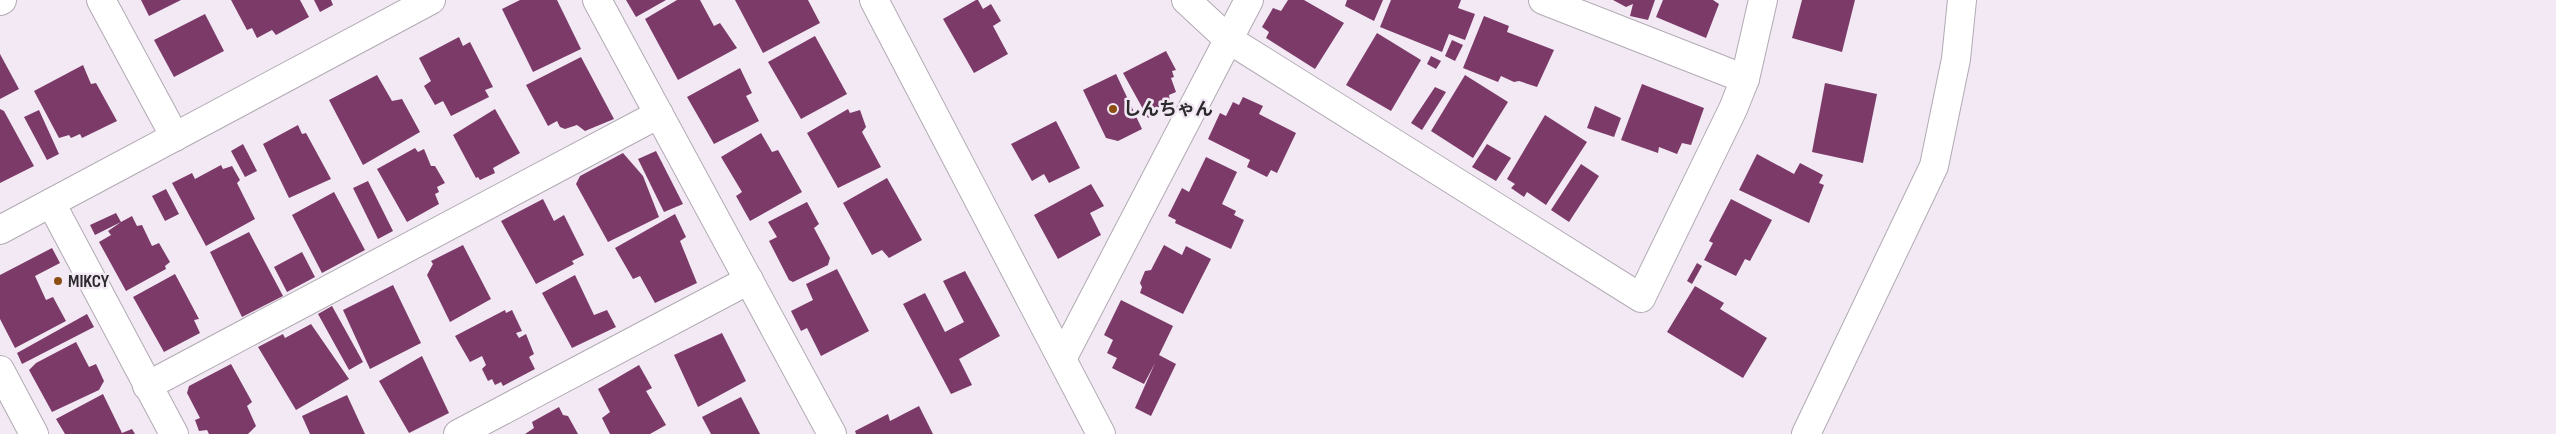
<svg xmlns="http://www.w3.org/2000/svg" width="2556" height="434" viewBox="0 0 2556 434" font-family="'Sofia Sans Condensed','Noto Sans JP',sans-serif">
  <rect width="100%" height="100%" fill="#f2e9f4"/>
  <g fill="#7c3a69">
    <path d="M141,0H181L149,16Z"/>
    <path d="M231,0H300L309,17L276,35L272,30L257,38L252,28L247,30Z"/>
    <path d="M314,0H331L333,5L320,12Z"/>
    <path d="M520,0H557L581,49L533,72L502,9Z"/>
    <path d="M626,0H666L636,17Z"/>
    <path d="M677,0H700L714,26L720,23L737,48L678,80L645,19Z"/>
    <path d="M735,0H808L820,23L763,53Z"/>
    <path d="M976,0H978L983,9L991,4L1001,21L993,26L1008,54L974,73L943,19Z"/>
    <path d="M1288,0H1304L1344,23L1315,69L1266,38L1269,32L1262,27L1273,8L1281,11Z"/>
    <path d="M1347,0H1383L1374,21L1345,6Z"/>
    <path d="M1391,0H1461L1458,8L1475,14L1465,40L1449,34L1442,52L1380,27Z"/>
    <path d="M1613,0H1655L1648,20L1630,16L1633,4L1626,7Z"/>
    <path d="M1663,0H1713L1719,4L1706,38L1656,17Z"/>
    <path d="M1802,0H1855L1842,52L1792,38Z"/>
    <path d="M205,14L224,51L174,77L154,40Z"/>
    <path d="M1484,16L1509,26L1507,32L1554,50L1537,87L1519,81L1514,82L1501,76L1498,82L1463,68Z"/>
    <path d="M1377,33L1421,60L1391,111L1346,85Z"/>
    <path d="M815,36L847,94L801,119L768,62Z"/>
    <path d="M459,37L463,46L470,42L493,87L485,90L489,97L451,116L443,101L435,105L424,86L431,81L419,58Z"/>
    <path d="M1452,40L1463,45L1455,61L1445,56Z"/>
    <path d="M1166,51L1176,70L1172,71L1174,77L1171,78L1176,92L1169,95L1170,103L1154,109L1155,114L1148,118L1123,73Z"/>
    <path d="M0,54L19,89L0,99Z"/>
    <path d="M1431,56L1441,61L1436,69L1427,64Z"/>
    <path d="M581,57L614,119L585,131L577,125L565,129L560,127L557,121L548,126L526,85Z"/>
    <path d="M83,65L91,84L96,83L117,121L82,138L80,134L71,138L69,135L59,138L34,91Z"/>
    <path d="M740,68L752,93L746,96L759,121L714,144L687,97Z"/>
    <path d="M1116,74L1142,129L1118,141L1106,138L1083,90Z"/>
    <path d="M377,75L392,101L402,99L420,132L363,165L329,100Z"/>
    <path d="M1465,75L1508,102L1473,158L1431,131Z"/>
    <path d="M1825,83L1877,94L1863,163L1812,152Z"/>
    <path d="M1642,84L1704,108L1691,145L1682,143L1677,154L1659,147L1658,153L1621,140Z"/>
    <path d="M1435,87L1446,92L1422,130L1411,123Z"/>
    <path d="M1243,97L1263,106L1259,114L1296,133L1277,173L1271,170L1267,177L1247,167L1250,160L1208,139L1220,113L1226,116L1233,102L1239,105Z"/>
    <path d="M1595,106L1621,118L1614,137L1587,128Z"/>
    <path d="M0,109L4,111L34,166L0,183Z"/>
    <path d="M495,109L520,153L493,168L495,173L480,180L478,177L476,178L453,135Z"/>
    <path d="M848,109L850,113L860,110L866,127L862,132L881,167L838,188L807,133Z"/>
    <path d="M39,110L59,154L47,160L24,117Z"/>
    <path d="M1545,115L1587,142L1546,205L1527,192L1524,197L1511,188L1515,184L1507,179Z"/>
    <path d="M1056,121L1080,168L1049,183L1044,174L1032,181L1011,144Z"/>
    <path d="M298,125L302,134L306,133L331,179L289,198L263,144Z"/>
    <path d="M761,133L772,152L778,150L802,192L750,221L736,196L742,192L721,157Z"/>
    <path d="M243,144L257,171L245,177L231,151Z"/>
    <path d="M1487,144L1511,158L1496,181L1472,167Z"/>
    <path d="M415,148L418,152L424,149L431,166H435L445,183L437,187L439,192L435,194L439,204L407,222L377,169Z"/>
    <path d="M656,151L683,204L664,212L638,159Z"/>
    <path d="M623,153L643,176L659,217L608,242L576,184L580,176Z"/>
    <path d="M1757,154L1794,174L1800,163L1823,175L1819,183L1824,185L1809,223L1739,190Z"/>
    <path d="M1206,157L1237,172L1222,204L1236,211L1234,215L1244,220L1231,249L1175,223L1176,220L1168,216L1182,188L1189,192Z"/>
    <path d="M1581,164L1599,176L1569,222L1551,210Z"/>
    <path d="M221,165L223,169L232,166L240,180L237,183L255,219L206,246L172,183L192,173L195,179Z"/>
    <path d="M887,178L922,240L889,258L882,250L872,255L843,203Z"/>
    <path d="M368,181L393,231L378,239L353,188Z"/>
    <path d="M1091,184L1104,206L1090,213L1101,235L1058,259L1034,215Z"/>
    <path d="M166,189L179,214L165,221L152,196Z"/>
    <path d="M334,192L365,250L322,273L292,215Z"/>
    <path d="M543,199L554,221L564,215L584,255L572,261L574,264L536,284L501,221Z"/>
    <path d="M1731,199L1772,220L1750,261L1745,259L1736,276L1704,260L1713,243L1709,241Z"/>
    <path d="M807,202L819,224L814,228L830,258L828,265L793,282L789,280L769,241L777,237L768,222Z"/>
    <path d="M116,213L121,222L132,216L137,226L142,225L152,246L159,243L170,262L165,266L166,269L126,291L99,242L111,235L108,231L121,222L95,235L90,225Z"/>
    <path d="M675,214L686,237L680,241L697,283L655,303L640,276L633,279L615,248Z"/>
    <path d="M249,232L283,296L242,317L210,252Z"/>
    <path d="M463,245L491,299L450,322L427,275L433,264L431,261Z"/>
    <path d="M1164,245L1182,255L1186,246L1211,259L1183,314L1140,293L1142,287L1140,283L1145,271L1151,270Z"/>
    <path d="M52,248L60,263L35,276L46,300L53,297L66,321L15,348L0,319V275Z"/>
    <path d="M302,252L315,277L287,292L274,267Z"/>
    <path d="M1697,263L1702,266L1692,284L1687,281Z"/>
    <path d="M837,269L869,331L821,356L807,328L801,331L791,311L813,300L806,284Z"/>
    <path d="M965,271L1000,336L959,359L972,385L951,394L903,304L925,293L945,332L964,322L943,281Z"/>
    <path d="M175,274L199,319L194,320L200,333L164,352L133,297Z"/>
    <path d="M575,275L594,315L607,310L616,327L572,348L542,293Z"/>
    <path d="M393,285L421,343L370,369L343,310Z"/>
    <path d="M1695,286L1724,303L1720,309L1767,338L1743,378L1667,332Z"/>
    <path d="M1121,300L1173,326L1159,355L1176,364L1151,416L1135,408L1155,363L1144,384L1112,368L1117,358L1107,353L1113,340L1104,335Z"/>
    <path d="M332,306L363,362L349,370L318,314Z"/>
    <path d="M505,310L506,313L512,310L522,331L516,333L519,338L526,334L534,354L529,357L535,369L503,386L501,382L495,385L492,379L488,381L482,369L486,365L482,356L470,362L455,336Z"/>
    <path d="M87,314L94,327L22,364L17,353Z"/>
    <path d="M311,324L349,379L296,410L258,347L283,334L285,338Z"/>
    <path d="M722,333L746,381L698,407L674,355Z"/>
    <path d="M76,342L89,367L96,364L104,381L99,390L52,412L29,370L36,363Z"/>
    <path d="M422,356L449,413L409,433L379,381Z"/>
    <path d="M231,364L252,402L247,406L256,426L248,434H209L207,430L199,431L195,420L200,418L187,393L189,386Z"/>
    <path d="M639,365L652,388L646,391L666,425L650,434H610L602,418L610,412L598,389Z"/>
    <path d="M103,394L122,433L132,429L135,434H65L56,419Z"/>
    <path d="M347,395L365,434H310L302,416Z"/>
    <path d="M741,397L760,434H711L702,417Z"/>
    <path d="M919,406L933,434H856L855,431L888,414L890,421Z"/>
    <path d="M559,407L563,415L568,416L578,434H525L534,428L532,422Z"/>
  </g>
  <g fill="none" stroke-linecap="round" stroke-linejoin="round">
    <defs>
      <g id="minor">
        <path d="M101,0L175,137"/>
        <path d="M597,0L832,434"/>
        <path d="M1186,0L1228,39L1641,298L1733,109L1745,79L1763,0"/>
        <path d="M1543,0L1745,79"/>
        <path d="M0,1L2,0"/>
        <path d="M51,203L174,434"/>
        <path d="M1063,357L1249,0"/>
        <path d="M0,370L34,434"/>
        <path d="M147,386L659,114"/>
        <path d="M458,434L749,280"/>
        <path d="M1806,434L1934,166L1956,59L1962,0"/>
      </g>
      <g id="tertiary">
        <path d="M874,0L1101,434"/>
        <path d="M0,230L431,0"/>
      </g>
    </defs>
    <use href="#minor" stroke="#b1aab3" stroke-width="30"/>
    <use href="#tertiary" stroke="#b1aab3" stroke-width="30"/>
    <use href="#minor" stroke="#fff" stroke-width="28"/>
    <use href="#tertiary" stroke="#fff" stroke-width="28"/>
  </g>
  <g fill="#8c4e12" stroke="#f2e9f4" stroke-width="2">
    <circle cx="1113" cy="109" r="5"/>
    <circle cx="58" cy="281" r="5"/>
  </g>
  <g text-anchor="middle" stroke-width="5" stroke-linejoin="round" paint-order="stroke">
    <g font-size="18" font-weight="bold" fill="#2d2a2d" stroke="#f2e9f4" text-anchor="start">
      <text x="1123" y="115">しんちゃん</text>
      <text x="68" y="287">MIKCY</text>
    </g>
  </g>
</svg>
